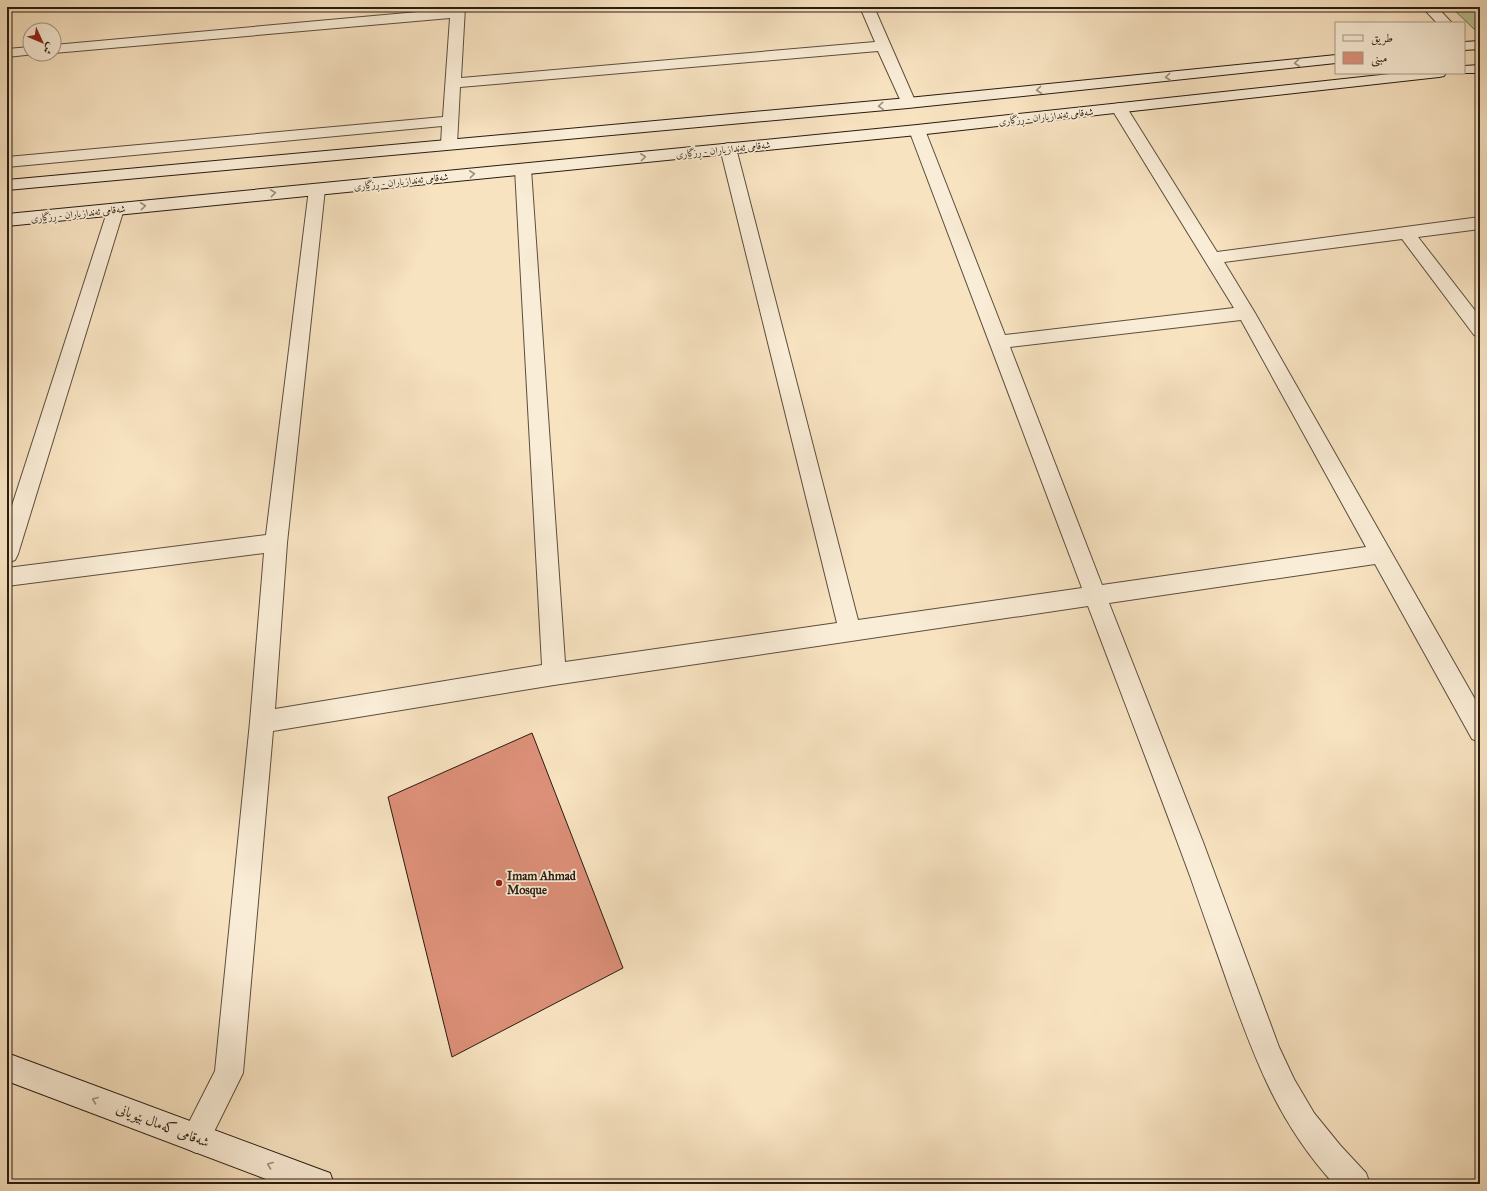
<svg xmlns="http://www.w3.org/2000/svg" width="1487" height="1191" viewBox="0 0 1487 1191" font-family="'IM FELL Great Primer',Amiri,serif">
  <rect width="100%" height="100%" fill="#f8e3c1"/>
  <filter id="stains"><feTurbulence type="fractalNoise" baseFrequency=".005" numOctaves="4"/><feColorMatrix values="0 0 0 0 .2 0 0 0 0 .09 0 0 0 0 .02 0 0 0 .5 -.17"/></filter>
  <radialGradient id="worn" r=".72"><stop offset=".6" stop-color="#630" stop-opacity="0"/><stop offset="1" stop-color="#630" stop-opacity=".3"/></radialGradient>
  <path fill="#bcc493" stroke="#727052" d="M1451,7H1480V30L1474,29Z"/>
  <path fill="#dd9079" stroke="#281c11" d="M532,733L623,968L452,1057L388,797Z"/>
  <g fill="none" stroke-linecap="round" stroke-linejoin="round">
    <defs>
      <g id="street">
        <path d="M451,7H465L461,78L875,42L860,7H874L916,103L913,106H903L878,51L460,87L457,144L455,147L449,149L443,147L441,144L442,126L7,167V157L443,117L450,18L54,53V45L451,9Z"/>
        <path d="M1422,7H1437L1452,23H1437Z"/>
        <path d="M30,47V54H35L7,57V49Z"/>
        <path d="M1119,103L1124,105L1127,108L1217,252L1480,217V229L1418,237L1480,317V337L1474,335L1402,239L1224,262L1255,313L1480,708V742L1472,739L1375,564L1109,603L1203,842L1279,1047L1294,1079L1314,1113L1340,1145L1366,1173L1370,1184H1334C1280,1125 1257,1065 1230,990C1217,952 1203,914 1190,876C1157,786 1122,696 1088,606L554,685L273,731L243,1073L206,1148L196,1153L186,1148L181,1138L215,1071L250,722L264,553L7,586V568L266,535L309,189L311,185L317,184L323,185L325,189L287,543L275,709L542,665L515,169L517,165L523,164L529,165L531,169L565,662L837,623L720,148L722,145L728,143L734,145L736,148L858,620L1082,588L909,130L912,127H922L925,130L1005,335L1234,308L1111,108L1114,105ZM1241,320L1366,547L1102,585L1010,347Z"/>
        <path d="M116,204L122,205L124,209L18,554L15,560L7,563V521L108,209L110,205Z"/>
      </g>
      <g id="secondary">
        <path d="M1480,41V49L1464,50V42Z"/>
        <path d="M1336,55V63L908,108L7,190V180L908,98Z"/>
        <path d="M1480,65V73H1459H1464V66Z"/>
        <path d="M1399,73H1446L1444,76L1439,77L917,135L7,226V214L917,125Z"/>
        <path d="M7,1053L319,1169L330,1173L334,1184H279L7,1081Z"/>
      </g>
    </defs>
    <use href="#street" stroke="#5c4e3d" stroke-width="2"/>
    <use href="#secondary" stroke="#281c11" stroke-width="2"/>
    <use href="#street" fill="#faedd7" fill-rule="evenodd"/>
    <use href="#secondary" fill="#faedd7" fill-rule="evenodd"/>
  </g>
  <defs><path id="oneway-chevron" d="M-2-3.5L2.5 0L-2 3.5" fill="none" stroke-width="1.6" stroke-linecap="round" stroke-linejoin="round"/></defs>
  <g stroke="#9c8f7e">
    <use href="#oneway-chevron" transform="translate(1297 63) rotate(174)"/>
    <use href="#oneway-chevron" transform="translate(1168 77) rotate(174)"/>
    <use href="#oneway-chevron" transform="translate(1039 90) rotate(174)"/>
    <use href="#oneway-chevron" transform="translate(881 106) rotate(175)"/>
    <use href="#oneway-chevron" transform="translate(643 157) rotate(-6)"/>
    <use href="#oneway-chevron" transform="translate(472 174) rotate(-6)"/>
    <use href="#oneway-chevron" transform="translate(273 193) rotate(-6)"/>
    <use href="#oneway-chevron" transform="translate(143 206) rotate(-6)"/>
    <use href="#oneway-chevron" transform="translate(95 1100) rotate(-159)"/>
    <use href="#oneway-chevron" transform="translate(270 1165) rotate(-159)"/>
  </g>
  <circle fill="#8f2418" stroke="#faedd7" stroke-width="1.5" cx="499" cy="883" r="4"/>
  <g text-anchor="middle" stroke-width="3.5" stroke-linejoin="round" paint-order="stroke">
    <g font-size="10" fill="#281c11" stroke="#faedd7">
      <text transform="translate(1046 116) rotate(-6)" y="4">شەقامی ئەندازیاران - ڕزگاری</text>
      <text transform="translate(723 149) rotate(-6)" y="4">شەقامی ئەندازیاران - ڕزگاری</text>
      <text transform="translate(401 181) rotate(-6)" y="4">شەقامی ئەندازیاران - ڕزگاری</text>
      <text transform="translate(78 213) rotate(-6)" y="4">شەقامی ئەندازیاران - ڕزگاری</text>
    </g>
    <g font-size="12" font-weight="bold" fill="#281c11" stroke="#faedd7" text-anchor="start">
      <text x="507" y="880">Imam Ahmad<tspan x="507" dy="14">Mosque</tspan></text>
    </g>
    <g font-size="14" fill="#281c11" stroke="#faedd7">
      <text transform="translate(163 1125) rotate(21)" y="5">شەقامی کەمال بێویانی</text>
    </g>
  </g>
  <rect width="1487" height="1191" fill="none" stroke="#f8e3c1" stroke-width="24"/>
  <rect x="8" y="8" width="1471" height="1175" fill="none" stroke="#281c11" stroke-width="2"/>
  <rect x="12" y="12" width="1463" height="1167" fill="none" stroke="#281c11"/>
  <rect x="1335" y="22" width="130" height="52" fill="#faedd7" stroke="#a69988"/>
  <rect x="1343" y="35" width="20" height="6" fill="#faedd7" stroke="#a69988"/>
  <text x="1371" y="42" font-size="12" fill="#281c11">طريق</text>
  <rect x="1343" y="52" width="20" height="12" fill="#dd9079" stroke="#a69988"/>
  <text x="1371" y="62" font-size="12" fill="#281c11">مبنى</text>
  <g transform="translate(42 42) rotate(134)"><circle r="19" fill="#faedd7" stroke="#a69988"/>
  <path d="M0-3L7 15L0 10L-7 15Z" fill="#8f2418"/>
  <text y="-6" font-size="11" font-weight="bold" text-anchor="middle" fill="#281c11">ش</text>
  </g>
  <rect width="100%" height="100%" filter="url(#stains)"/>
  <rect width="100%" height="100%" fill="url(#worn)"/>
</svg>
